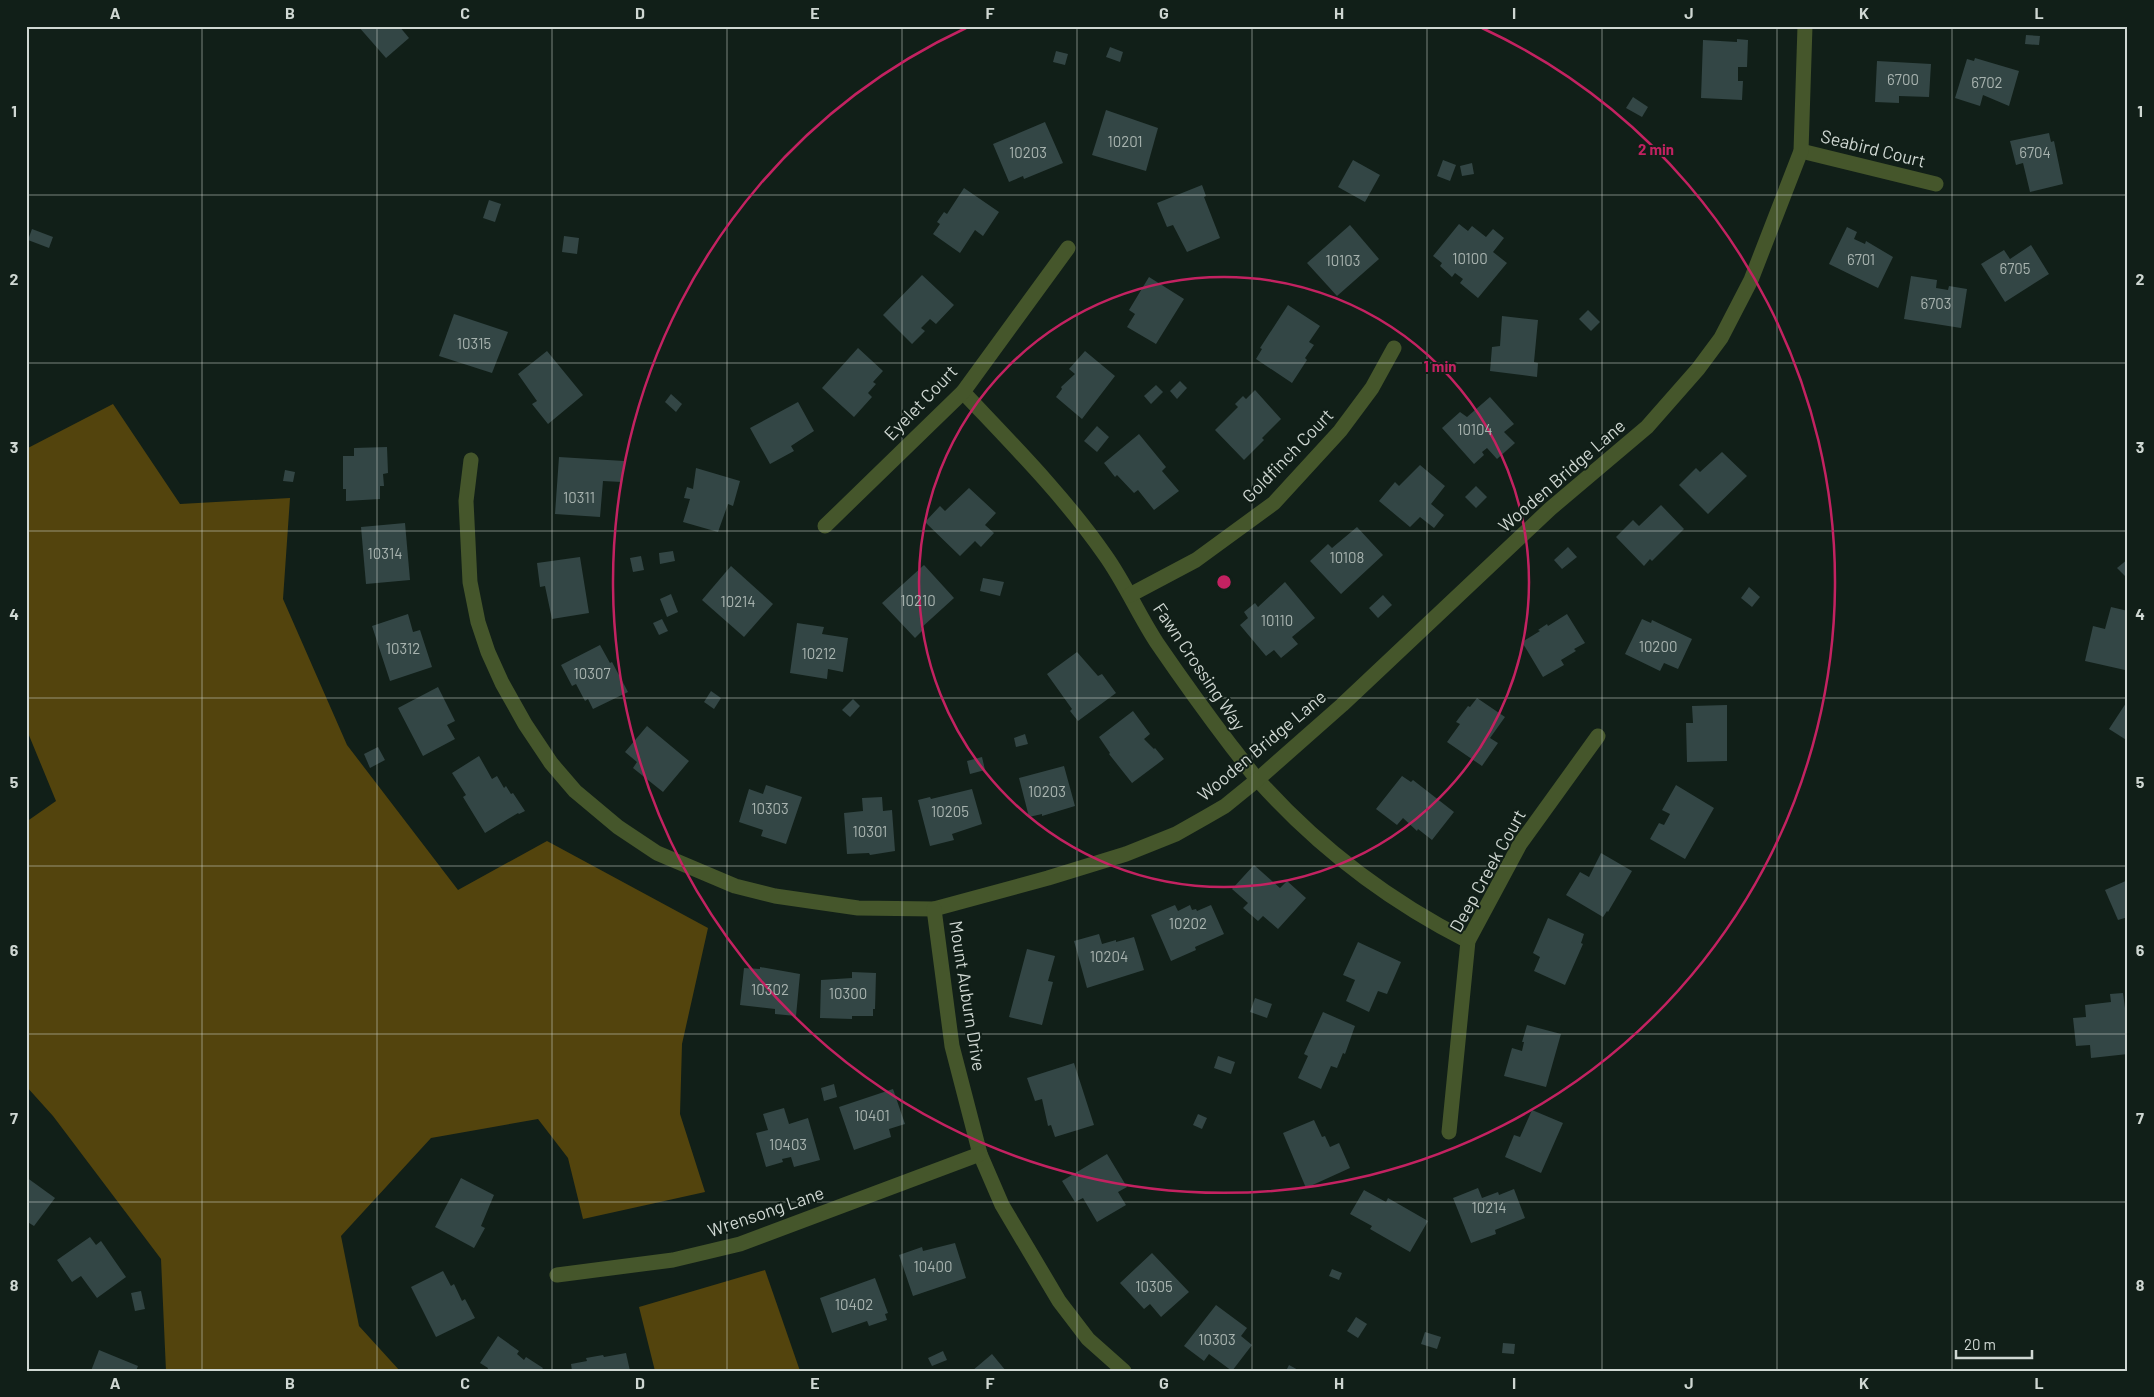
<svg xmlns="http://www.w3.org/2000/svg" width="2154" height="1397" viewBox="0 0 2154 1397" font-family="Barlow,sans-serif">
  <rect width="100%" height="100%" fill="#111f18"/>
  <g fill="#53440d">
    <path d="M113,404L180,504L290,498L283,599L347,745L458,890L547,841L708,928L682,1044L680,1114L705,1192L583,1219L568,1158L538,1119L431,1138L341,1236L359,1326L400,1371H166L161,1259L53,1116L26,1086V822L56,801L26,728V449Z"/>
    <path d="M765,1270L800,1371H655L639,1307Z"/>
  </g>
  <g fill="#334645">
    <path d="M358,26H399L409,38L386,58Z"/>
    <path d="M2026,35L2040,36L2039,45L2025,44Z"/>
    <path d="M1737,39L1748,40L1747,67H1738V81H1743L1742,100L1701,98L1703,40L1737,42Z"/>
    <path d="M1110,47L1123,52L1120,62L1106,57Z"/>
    <path d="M1056,51L1068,54L1065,65L1053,62Z"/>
    <path d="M1975,58L2019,71L2009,106L1983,95L1980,106L1955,98L1967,59L1974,61Z"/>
    <path d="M1877,61L1931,64L1929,97L1899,96V103L1875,102Z"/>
    <path d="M1633,97L1648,107L1642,117L1626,108Z"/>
    <path d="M1106,110L1158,128L1146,171L1092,155Z"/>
    <path d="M1045,122L1063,163L1024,179L1023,176L1009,182L993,144Z"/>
    <path d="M2049,133L2051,142L2054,141L2063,184L2030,192L2023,163L2016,165L2010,141Z"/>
    <path d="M1353,160L1380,175L1365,202L1338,187Z"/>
    <path d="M1443,160L1456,165L1450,181L1437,176Z"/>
    <path d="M1472,163L1474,174L1462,176L1460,166Z"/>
    <path d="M1202,185L1206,196L1204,197L1220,238L1187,252L1173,225L1167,227L1157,203Z"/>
    <path d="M964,188L999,212L983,236L975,230L960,253L933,234L940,224L937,222L944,212L947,214Z"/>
    <path d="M489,200L501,204L495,222L483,218Z"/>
    <path d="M1459,224L1468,231L1472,226L1486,237L1493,229L1504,238L1493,252L1507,263L1478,298L1460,283L1463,279L1455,273L1452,277L1440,266L1442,263L1433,256Z"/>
    <path d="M1350,225L1379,259L1337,296L1307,263Z"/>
    <path d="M1847,227L1857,232L1854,239L1865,244L1866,241L1893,257L1878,288L1829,264Z"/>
    <path d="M32,229L53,237L49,248L28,240Z"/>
    <path d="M564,236L579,238L577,254L562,252Z"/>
    <path d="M2031,245L2049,274L2005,302L1981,264L2004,250L2010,259Z"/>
    <path d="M922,275L954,305L936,324L930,319L921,328L925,331L912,344L883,315Z"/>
    <path d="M1911,276L1937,280L1936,288L1948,290L1949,286L1967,289L1961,328L1904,319Z"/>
    <path d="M1149,277L1184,299L1156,344L1127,327L1135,314L1129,310Z"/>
    <path d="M1288,305L1320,326L1309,342L1314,345L1305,358L1307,360L1292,383L1256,359L1262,349L1260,348Z"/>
    <path d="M1588,310L1600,322L1591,331L1579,319Z"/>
    <path d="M454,314L508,332L492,373L439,356Z"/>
    <path d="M1502,316L1538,320L1534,362L1538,363L1537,377L1490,371L1492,347L1500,346Z"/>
    <path d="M858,348L883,371L873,382L876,384L868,393L872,397L854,417L822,388Z"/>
    <path d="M547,351L583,395L548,424L532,404L537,401L518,374Z"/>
    <path d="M1085,351L1115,376L1082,419L1056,397L1062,389L1061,387L1075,374L1069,369Z"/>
    <path d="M1180,381L1187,388L1177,399L1170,391Z"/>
    <path d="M1156,385L1163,392L1151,404L1144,396Z"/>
    <path d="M1255,390L1281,419L1262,438L1264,440L1244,460L1215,430L1238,407L1235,404L1243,396L1246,399Z"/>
    <path d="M671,394L682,404L676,412L665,402Z"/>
    <path d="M1490,397L1514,424L1504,432L1515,443L1497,459L1487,448L1482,452L1484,455L1474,464L1442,428L1460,412L1467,417Z"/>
    <path d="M798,402L814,431L791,446L794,451L770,464L750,428Z"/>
    <path d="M1097,426L1109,437L1097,452L1084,441Z"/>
    <path d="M1139,434L1166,467L1162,471L1179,491L1154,510L1138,490L1134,493L1117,475L1115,477L1104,463Z"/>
    <path d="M387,447L388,473L383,474L384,486H380V499L346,501V489H343V456H354V448Z"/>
    <path d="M1722,452L1747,476L1708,514L1679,485L1696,468L1700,472Z"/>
    <path d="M559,457L624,461L622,482L603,481L600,517L555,514Z"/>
    <path d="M1420,465L1445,486L1431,504L1444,515L1434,528L1420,517L1410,527L1379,501L1395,482L1399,486Z"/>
    <path d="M696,468L740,481L733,506L728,504L718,532L683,522L690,499L684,498L687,487L693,489Z"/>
    <path d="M285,470L295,472L293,482L283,481Z"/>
    <path d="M1476,486L1487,497L1476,508L1465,497Z"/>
    <path d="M969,488L996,513L985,525L994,533L981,547L975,541L960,556L925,522L940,506L945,511Z"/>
    <path d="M1661,505L1684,529L1652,561L1650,559L1644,566L1616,537L1633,520L1639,526Z"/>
    <path d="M405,523L410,580L366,584L361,527Z"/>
    <path d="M1357,527L1383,555L1341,594L1310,561L1328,544L1332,548Z"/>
    <path d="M1568,547L1577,557L1562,569L1554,560Z"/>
    <path d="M673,551L675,561L660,564L659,553Z"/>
    <path d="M641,556L644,570L633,572L630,558Z"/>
    <path d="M580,557L589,613L552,619L545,586L540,587L537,563Z"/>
    <path d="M2128,559V579L2117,568Z"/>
    <path d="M924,565L954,598L921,628L923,630L915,638L882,603Z"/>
    <path d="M731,566L773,604L744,637L702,600Z"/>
    <path d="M983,578L1004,582L1000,596L980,591Z"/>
    <path d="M1285,582L1315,618L1292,637L1298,644L1281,658L1274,650L1266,656L1240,625L1248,618L1244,612L1255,603L1258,607Z"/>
    <path d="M1749,587L1760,597L1752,607L1741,598Z"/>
    <path d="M671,594L678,612L667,617L660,599Z"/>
    <path d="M1383,595L1392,605L1378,618L1369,608Z"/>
    <path d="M2111,607L2128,611V659L2125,670L2085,661L2093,626L2105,629Z"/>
    <path d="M408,614L413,632L420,630L432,667L390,681L372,626Z"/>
    <path d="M1567,614L1585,643L1574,649L1576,651L1561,660L1564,665L1543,677L1522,642L1540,631L1538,630L1547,624L1548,626Z"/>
    <path d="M662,619L668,631L659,635L653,623Z"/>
    <path d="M1642,619L1651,623L1652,620L1692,639L1678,669L1664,663L1660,671L1625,654Z"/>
    <path d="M797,623L824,627L822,634L848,638L843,672L828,669L827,679L790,673Z"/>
    <path d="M600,645L610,663L612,662L628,692L593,709L588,699L585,701L576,684L572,686L561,665Z"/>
    <path d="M1077,652L1098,676L1102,674L1116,693L1078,721L1070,711L1072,709L1047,674Z"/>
    <path d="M438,687L455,721L447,725L455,739L423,756L398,708Z"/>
    <path d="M711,691L721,698L714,709L704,702Z"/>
    <path d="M1477,698L1505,717L1490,738L1498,743L1482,766L1447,742L1460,724L1456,722L1468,706L1470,707Z"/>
    <path d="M853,699L860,706L850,717L842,710Z"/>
    <path d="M2128,700V741L2109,729Z"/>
    <path d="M1727,705V761L1687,762L1686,723H1693L1692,706Z"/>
    <path d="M1133,711L1150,734L1144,739L1154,749L1155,748L1164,759L1132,783L1109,754L1110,753L1099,737Z"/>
    <path d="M647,726L689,761L663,792L633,768L637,762L625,752Z"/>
    <path d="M1025,734L1028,744L1016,747L1014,738Z"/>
    <path d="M378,747L385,760L370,768L364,754Z"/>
    <path d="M479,756L492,779L497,776L504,788L506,786L511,794L513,793L525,811L519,814L518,813L485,833L463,797L466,795L452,773Z"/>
    <path d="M982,757L985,770L970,774L967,761Z"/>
    <path d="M1064,766L1075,806L1042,816V814L1029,817L1019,778Z"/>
    <path d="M1402,776L1411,782L1413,780L1454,812L1432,840L1418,829L1417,831L1403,818L1397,825L1376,809Z"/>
    <path d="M766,785L802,797L786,844L761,836L763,830L739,822L749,789L763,794Z"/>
    <path d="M1676,785L1714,808L1685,859L1650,839L1659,823L1664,825L1670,814L1662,810Z"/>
    <path d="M972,789L982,824L952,834L954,840L930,846L918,800L930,797L931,799Z"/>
    <path d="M882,797L883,811L892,810L895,851L870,855L869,853L847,854L844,813L863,811L862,798Z"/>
    <path d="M1601,853L1632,871L1608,912L1607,911L1603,917L1566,895L1580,872L1589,877Z"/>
    <path d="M1254,865L1280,888L1287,881L1306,898L1278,929L1263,916L1258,921L1243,908L1248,903L1232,889Z"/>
    <path d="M2128,880V917L2118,920L2105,890Z"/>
    <path d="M1175,905L1178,911L1190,905L1192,910L1196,909L1197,911L1211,905L1224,934L1195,947L1196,950L1171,961L1151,915Z"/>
    <path d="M1548,918L1584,934L1581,943L1583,944L1565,985L1534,971L1540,957L1533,953Z"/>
    <path d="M1099,934L1102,944L1116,940V942L1134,937L1144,970L1087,988L1074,941Z"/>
    <path d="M1358,942L1401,962L1387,994L1378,991L1369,1012L1346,1001L1355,980L1343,975Z"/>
    <path d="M1027,949L1055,956L1048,981L1053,982L1042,1025L1009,1017Z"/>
    <path d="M760,967L800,974L796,1016L775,1014V1009L740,1005L744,968L760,969Z"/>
    <path d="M852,972L876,973L875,1009H873V1016H852V1019L820,1018L821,980L852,978Z"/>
    <path d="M2123,993L2128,1031V1054L2091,1058L2090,1045L2076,1046L2073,1018L2086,1017L2085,1005L2111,1002L2110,994Z"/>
    <path d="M1255,998L1272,1004L1267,1018L1250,1012Z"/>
    <path d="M1323,1012L1355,1026L1345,1054L1343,1053L1337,1068L1331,1066L1321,1089L1298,1078L1308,1056L1304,1054Z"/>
    <path d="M1527,1025L1561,1034L1546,1087L1504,1076L1512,1048L1522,1051L1524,1042H1522Z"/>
    <path d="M1218,1056L1235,1062L1231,1074L1214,1068Z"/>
    <path d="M1074,1063L1094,1125L1055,1137L1051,1125L1048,1126L1042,1099L1035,1101L1027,1078Z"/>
    <path d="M834,1084L837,1097L824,1101L821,1088Z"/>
    <path d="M893,1089L905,1124L889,1129L891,1137L854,1150L839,1107Z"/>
    <path d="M784,1108L789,1124L808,1118L820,1160L794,1167L791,1157L782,1159L783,1162L766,1167L756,1133L768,1130L763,1114Z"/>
    <path d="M1532,1110L1563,1123L1541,1173L1505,1157L1514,1135L1520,1137Z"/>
    <path d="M1198,1114L1207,1118L1202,1129L1193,1125Z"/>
    <path d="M1314,1120L1322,1137L1325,1136L1330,1147L1339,1143L1350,1168L1306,1188L1283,1133Z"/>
    <path d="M1107,1154L1127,1187L1118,1192L1126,1205L1097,1222L1083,1198L1075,1202L1062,1181Z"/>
    <path d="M26,1177L55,1198L34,1226L26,1221Z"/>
    <path d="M461,1178L494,1195L481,1226L485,1228L474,1248L435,1227Z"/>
    <path d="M1478,1188L1482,1198L1498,1192L1499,1195L1514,1189L1525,1218L1495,1230L1496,1234L1471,1243L1453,1198Z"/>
    <path d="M1364,1190L1386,1202L1388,1198L1428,1221L1410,1252L1370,1229L1372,1226L1350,1214Z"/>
    <path d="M90,1237L96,1245L101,1241L126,1277L97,1298L81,1276L72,1282L57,1260Z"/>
    <path d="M955,1243L966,1278L913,1296L899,1255L922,1247L923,1251Z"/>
    <path d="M1152,1253L1189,1292L1161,1317L1150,1304L1144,1309L1120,1283Z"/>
    <path d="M1332,1269L1342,1273L1339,1280L1329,1276Z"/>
    <path d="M443,1271L451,1286L454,1284L462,1301L465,1299L475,1318L436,1337L411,1287Z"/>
    <path d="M875,1278L888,1313L885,1314L887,1320L869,1326L867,1321L832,1333L820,1298Z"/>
    <path d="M141,1291L145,1309L135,1311L131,1293Z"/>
    <path d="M1216,1305L1247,1328L1241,1336L1252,1345L1232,1371L1209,1354L1204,1361L1184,1346Z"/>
    <path d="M1356,1317L1367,1324L1358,1338L1347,1331Z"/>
    <path d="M1425,1332L1441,1337L1437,1349L1421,1344Z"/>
    <path d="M498,1336L519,1351L517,1354L524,1360L526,1357L543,1368L541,1371H487L488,1368L480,1363Z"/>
    <path d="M1503,1343L1515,1344L1514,1354L1502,1353Z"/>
    <path d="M99,1350L138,1366L136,1371H91Z"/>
    <path d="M943,1351L947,1360L932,1366L928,1358Z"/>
    <path d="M626,1353L630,1371H572L571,1364L587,1361L586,1358L603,1355L604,1357Z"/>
    <path d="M992,1354L1006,1371H972Z"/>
    <path d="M1289,1365L1300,1371H1286Z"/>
  </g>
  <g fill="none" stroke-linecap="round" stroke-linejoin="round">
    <g stroke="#45562b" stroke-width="15">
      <path d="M1801,151L1936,184"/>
      <path d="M963,392C1012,444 1064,496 1105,555C1125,583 1138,614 1157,643C1181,678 1206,713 1232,747C1241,758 1249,770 1258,780C1317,846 1389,901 1468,941"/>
      <path d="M471,460L466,501L470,582L478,622L488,652L502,683L525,724L551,763L575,791L618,827L657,853L735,886L775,896L858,908L934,909L1048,878L1126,854L1176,834L1206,817L1225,806L1257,780L1342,705L1550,509L1647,427L1698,369L1721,338L1751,280L1801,151L1805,26"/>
      <path d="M825,526L963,392L1068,248"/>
      <path d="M1130,595L1196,560L1274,503L1340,431L1372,388L1394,348"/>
      <path d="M934,909L952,1046L980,1154L1002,1205L1059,1301L1088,1339L1124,1371"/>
      <path d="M1449,1132L1468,941L1520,844L1598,736"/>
      <path d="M557,1275L673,1260L740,1244L980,1154"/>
    </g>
  </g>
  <path fill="none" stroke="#cfd7d2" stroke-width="1" stroke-opacity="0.55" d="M202,26V1371M377,26V1371M552,26V1371M727,26V1371M902,26V1371M1077,26V1371M1252,26V1371M1427,26V1371M1602,26V1371M1777,26V1371M1952,26V1371M26,195H2128M26,363H2128M26,531H2128M26,698H2128M26,866H2128M26,1034H2128M26,1202H2128"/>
  <g fill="none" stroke="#c32261" stroke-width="2.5">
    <circle cx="1224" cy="582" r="305"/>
    <path d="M1482 28A611 611 0 1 1 966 28"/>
  </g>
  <g text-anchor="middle" stroke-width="4" stroke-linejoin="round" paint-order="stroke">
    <g font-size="15" fill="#a8b3af">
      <text x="1903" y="85">6700</text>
      <text x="1987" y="88">6702</text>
      <text x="1125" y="147">10201</text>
      <text x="1028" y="158">10203</text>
      <text x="2035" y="158">6704</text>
      <text x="1470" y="264">10100</text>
      <text x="1861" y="265">6701</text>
      <text x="1343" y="266">10103</text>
      <text x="2015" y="274">6705</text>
      <text x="1936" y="309">6703</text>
      <text x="474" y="349">10315</text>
      <text x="1475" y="435">10104</text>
      <text x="579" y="503">10311</text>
      <text x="385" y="559">10314</text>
      <text x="1347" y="563">10108</text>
      <text x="918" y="606">10210</text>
      <text x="738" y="607">10214</text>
      <text x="1277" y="626">10110</text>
      <text x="1658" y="652">10200</text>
      <text x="403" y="654">10312</text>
      <text x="819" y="659">10212</text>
      <text x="592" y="679">10307</text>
      <text x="1047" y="797">10203</text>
      <text x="770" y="814">10303</text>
      <text x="950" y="817">10205</text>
      <text x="870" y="837">10301</text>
      <text x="1188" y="929">10202</text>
      <text x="1109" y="962">10204</text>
      <text x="770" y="995">10302</text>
      <text x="848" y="999">10300</text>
      <text x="872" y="1121">10401</text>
      <text x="788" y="1150">10403</text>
      <text x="1489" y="1213">10214</text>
      <text x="933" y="1272">10400</text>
      <text x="1154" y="1292">10305</text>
      <text x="854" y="1310">10402</text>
      <text x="1217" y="1345">10303</text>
    </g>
    <g font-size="18" fill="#cfd7d2" stroke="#111f18">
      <text transform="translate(1873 149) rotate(14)" y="6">Seabird Court</text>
      <text transform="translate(921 403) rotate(-46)" y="6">Eyelet Court</text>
      <text transform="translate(1288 456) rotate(-46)" y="6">Goldfinch Court</text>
      <text transform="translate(1562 476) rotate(-41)" y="6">Wooden Bridge Lane</text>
      <text transform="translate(1199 667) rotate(56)" y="6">Fawn Crossing Way</text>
      <text transform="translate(1262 746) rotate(-40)" y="6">Wooden Bridge Lane</text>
      <text transform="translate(1488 871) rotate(-61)" y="6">Deep Creek Court</text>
      <text transform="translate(967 996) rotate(81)" y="6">Mount Auburn Drive</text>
      <text transform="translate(766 1212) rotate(-19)" y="6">Wrensong Lane</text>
    </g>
  </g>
  <circle cx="1224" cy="582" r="8" fill="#c32261" stroke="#111f18" stroke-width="2.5"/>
  <g font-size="15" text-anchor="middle" font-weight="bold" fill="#c32261" stroke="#111f18" stroke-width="4" stroke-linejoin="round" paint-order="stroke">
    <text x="1656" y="155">2 min</text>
    <text x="1440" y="372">1 min</text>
  </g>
  <rect width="2154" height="1397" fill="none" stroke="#111f18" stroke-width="55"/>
  <path d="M1956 1350v8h76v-8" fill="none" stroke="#cfd7d2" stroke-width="2.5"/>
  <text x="1964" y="1350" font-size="15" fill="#cfd7d2" stroke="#111f18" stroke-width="4" paint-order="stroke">20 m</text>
  <rect x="28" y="28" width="2098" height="1342" fill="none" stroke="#cfd7d2" stroke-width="2"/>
  <g font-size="16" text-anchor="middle" font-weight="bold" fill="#cfd7d2">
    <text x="115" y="19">A</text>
    <text x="290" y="19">B</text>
    <text x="465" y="19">C</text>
    <text x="640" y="19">D</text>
    <text x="815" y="19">E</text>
    <text x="990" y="19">F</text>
    <text x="1164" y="19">G</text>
    <text x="1339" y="19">H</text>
    <text x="1514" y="19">I</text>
    <text x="1689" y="19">J</text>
    <text x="1864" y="19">K</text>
    <text x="2039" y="19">L</text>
    <text x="14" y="117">1</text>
    <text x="2140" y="117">1</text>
    <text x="14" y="285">2</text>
    <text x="2140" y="285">2</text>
    <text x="14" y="453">3</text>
    <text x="2140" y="453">3</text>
    <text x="14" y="620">4</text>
    <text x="2140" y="620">4</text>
    <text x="14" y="788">5</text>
    <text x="2140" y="788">5</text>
    <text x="14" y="956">6</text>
    <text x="2140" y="956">6</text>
    <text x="14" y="1124">7</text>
    <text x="2140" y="1124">7</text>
    <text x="14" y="1291">8</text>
    <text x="2140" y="1291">8</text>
    <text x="115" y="1389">A</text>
    <text x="290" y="1389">B</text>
    <text x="465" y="1389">C</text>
    <text x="640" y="1389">D</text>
    <text x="815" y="1389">E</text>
    <text x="990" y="1389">F</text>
    <text x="1164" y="1389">G</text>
    <text x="1339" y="1389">H</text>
    <text x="1514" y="1389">I</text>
    <text x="1689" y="1389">J</text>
    <text x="1864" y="1389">K</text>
    <text x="2039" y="1389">L</text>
  </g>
</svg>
